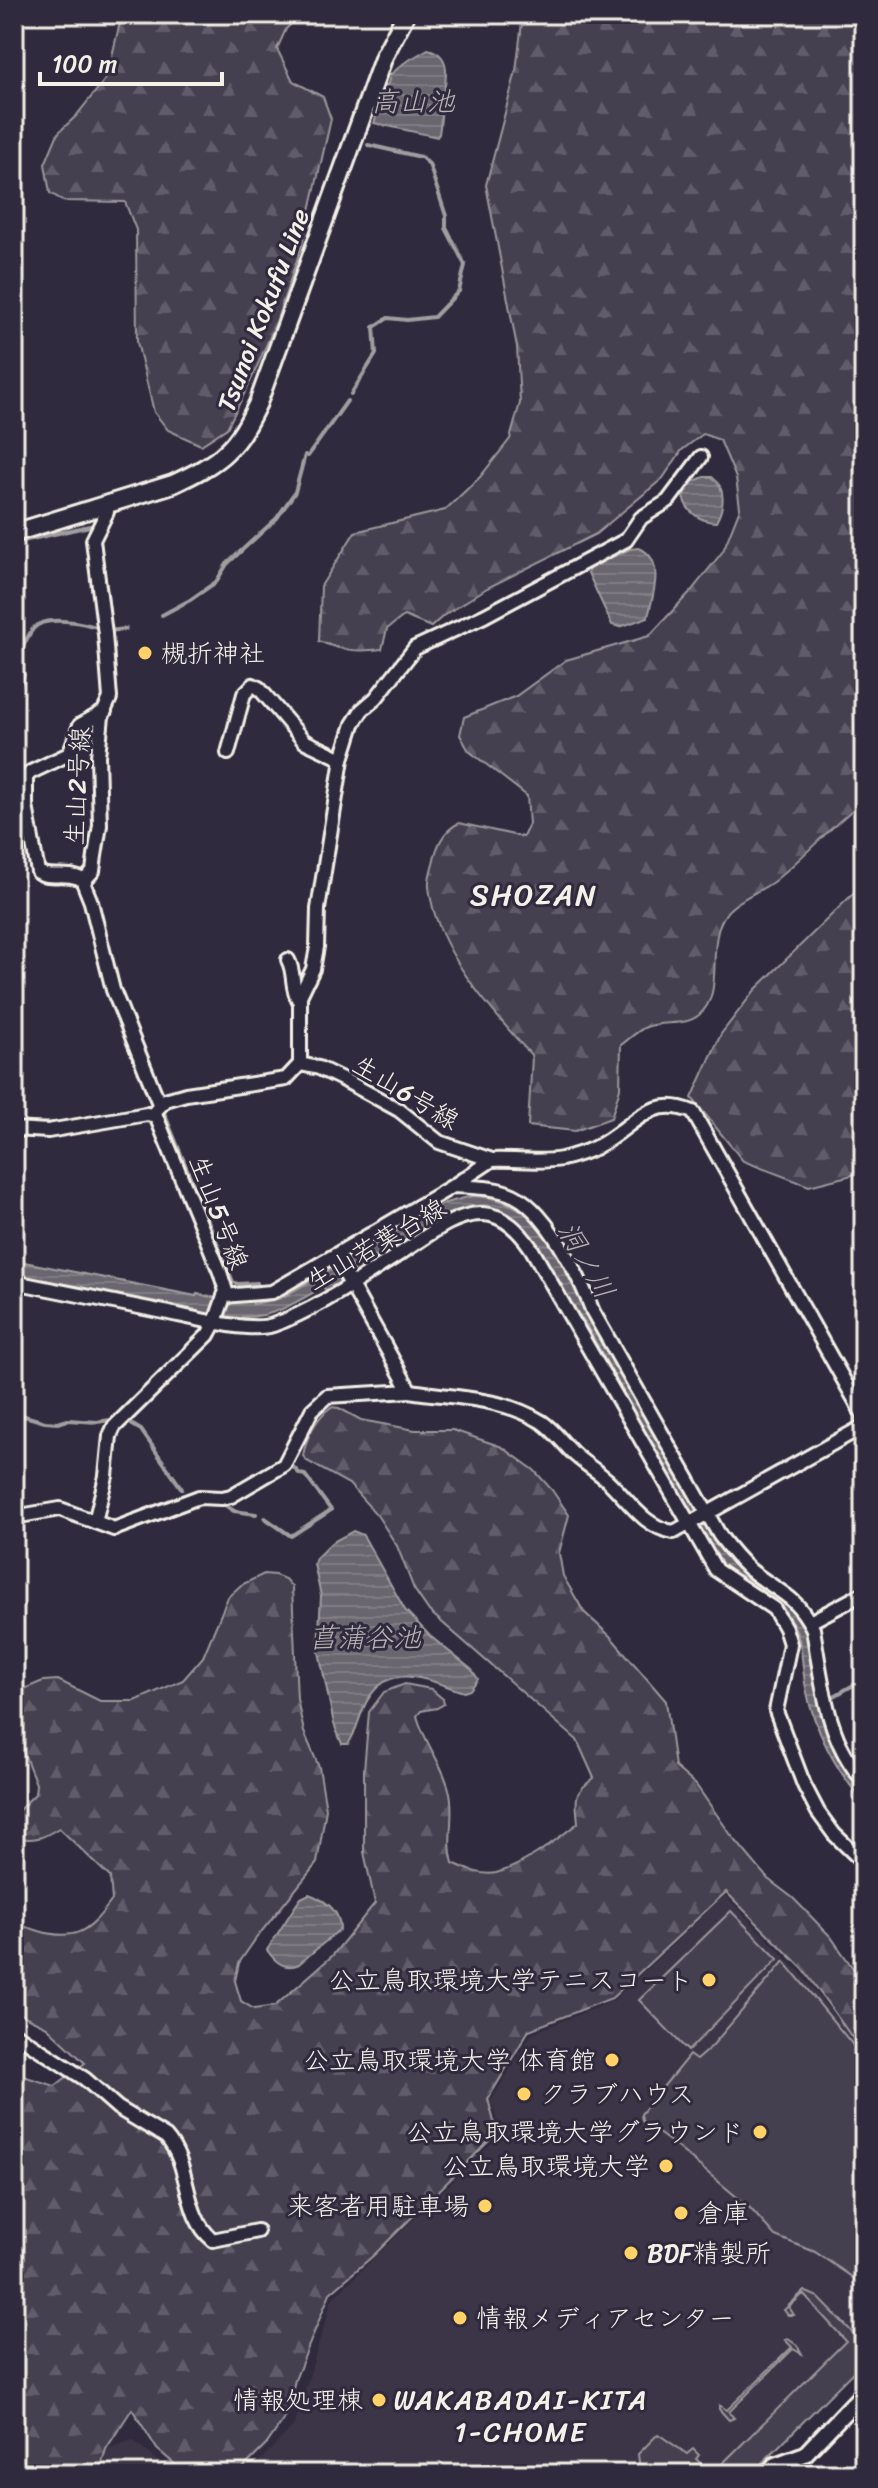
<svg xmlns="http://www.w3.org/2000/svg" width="878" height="2488" viewBox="0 0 878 2488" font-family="Sriracha,'Klee One',sans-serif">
  <defs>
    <pattern id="forest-firs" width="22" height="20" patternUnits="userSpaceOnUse" patternTransform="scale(2)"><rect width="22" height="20" fill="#454050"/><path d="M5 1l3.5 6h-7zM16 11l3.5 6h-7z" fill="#605c69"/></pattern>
    <pattern id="water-rules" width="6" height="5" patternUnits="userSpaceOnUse" patternTransform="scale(2)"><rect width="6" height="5" fill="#6a6670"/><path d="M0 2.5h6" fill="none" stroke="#807c84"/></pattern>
  </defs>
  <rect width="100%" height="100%" fill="#2f2a3d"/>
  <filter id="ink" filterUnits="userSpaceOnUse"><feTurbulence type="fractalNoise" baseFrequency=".0125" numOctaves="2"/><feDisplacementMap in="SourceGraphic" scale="16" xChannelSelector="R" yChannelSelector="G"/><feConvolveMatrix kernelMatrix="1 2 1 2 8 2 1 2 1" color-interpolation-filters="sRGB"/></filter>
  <g filter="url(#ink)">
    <g fill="#3b3647">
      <path d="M725,1895L800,1972L861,2049L864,2057V2362L752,2474H247L295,2424L332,2299L501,2134L491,2101L532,2033L613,2001Z"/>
      <path d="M133,2440L174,2474H102L106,2449Z"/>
    </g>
    <g fill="#454050" stroke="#9c989c" stroke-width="2">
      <path d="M731,1911L778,1959L688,2051L639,2000Z"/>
      <path d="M784,1961L857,2050L864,2068V2285L815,2252L775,2236L750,2208L672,2143L642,2121L641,2114L689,2055L696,2060L712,2046Z"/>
      <path d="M804,2291L818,2297L861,2341L864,2361L751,2474H644L640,2470L638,2454L658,2434L687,2454L693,2449L699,2455L696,2459L712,2474L846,2341L803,2294L789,2307L794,2315H788L784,2310Z"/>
      <path d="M788,2339L797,2345L802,2354L793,2349L729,2412L734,2418L729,2420L719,2409V2405L727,2410L792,2347L785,2340Z"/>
    </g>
    <g fill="url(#forest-firs)" stroke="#9c989c" stroke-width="2">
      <path d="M122,14H301L286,29L277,49L293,81L323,97L331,119L302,245L275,325L252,378L227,428L201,445L168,430L154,412L137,342L136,230L125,202L64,201L50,193L45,164L58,133L76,116L107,77Z"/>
      <path d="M523,14H848L864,18V801C831,825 805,857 773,882C759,892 738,899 727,912C703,944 727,991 699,1015C685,1027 662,1020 646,1027C637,1031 629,1039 621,1045L620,1088L611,1118L575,1131L528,1126L532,1056C491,1010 436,951 429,887C428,880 431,870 433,863C437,845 443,831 459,823L523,837L529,824L527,796L469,751L460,735L464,717L516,696L566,660L649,636L692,590L723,551L740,508L736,478L720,440L703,434L682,450L663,478L596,534L487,588L443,616L431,627L404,616L387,629L382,649C359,652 341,651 319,641L321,586L355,532L445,510L480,477L510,439L520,403L517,347L486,185L516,71Z"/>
      <path d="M864,880V1172L809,1186L743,1161L692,1098L721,1034L755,990L860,887Z"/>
      <path d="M331,1407L339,1408L361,1420L415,1430H453L502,1447L534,1470L552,1490L569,1515L559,1553L563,1576L584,1612L610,1636L666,1701L675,1767L696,1785L731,1835L768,1879L793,1898L831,1937L864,1984V2054L803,1969L726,1892L612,1998L529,2030L488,2099L497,2133L374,2255L330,2293L295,2380L286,2416L266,2445L239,2472L185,2473L157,2449L132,2409L106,2449L99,2474H14V2076L17,2074L55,2086L85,2063L47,2027L14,2011V1927C23,1925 30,1928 39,1931C77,1942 90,1930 112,1900L110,1877L59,1828C44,1837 37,1841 20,1838L14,1828V1815L35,1794L36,1784L15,1731L14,1700L19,1691L43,1681L58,1680L100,1701H135L183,1680L203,1657L228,1597L241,1585L264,1574L275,1575L285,1579L292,1587L297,1699L304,1732L319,1767L326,1809L317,1863L257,1937L239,1963L235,1981L241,2001L254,2009L275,2006L332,1956L375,1903L364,1852V1770L369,1712L384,1692L405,1684L431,1689L443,1699L444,1704L437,1708L421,1711L417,1716C424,1743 444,1765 450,1793C455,1817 446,1840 453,1863C466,1869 482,1876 496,1873C524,1866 556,1840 578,1823C576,1798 572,1794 594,1778L577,1740L429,1611L414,1589L397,1546L377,1515L349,1484L307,1461L303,1456C306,1438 316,1418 331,1407Z"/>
    </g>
    <g fill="url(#water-rules)" stroke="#a19ea0" stroke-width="2">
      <path d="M428,49C454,55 445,81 443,100C441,111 441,123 439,134L437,137L374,123L391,74L404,63Z"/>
      <path d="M704,477H712C727,488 724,508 716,522C701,522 686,512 683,496L692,482Z"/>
      <path d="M639,548C666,559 653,595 648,617L620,627L612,625L588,573L589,568L595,565L630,549Z"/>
      <path d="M472,1196C500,1196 519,1207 540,1224L716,1541L738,1567L790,1604L811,1635L814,1678L822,1715L842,1759L864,1790V1802C836,1771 814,1729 806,1688C801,1666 804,1643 792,1622C779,1598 745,1589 725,1570C720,1566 717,1560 713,1556L584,1321L571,1305L526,1228L514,1219L491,1208L474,1207L456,1211L364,1264L365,1267L326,1290L323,1287C297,1302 273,1318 242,1317L241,1320L194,1312V1309L14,1274V1260L196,1296L197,1294L230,1301L252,1300L253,1304L281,1298L445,1203Z"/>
      <path d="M353,1531L363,1535L405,1610L430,1636L472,1670L478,1679L470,1690L464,1692C424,1679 385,1658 363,1709C358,1721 356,1733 348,1744H342L334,1724L318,1647L321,1596L314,1564L316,1558L331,1543Z"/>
      <path d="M309,1894C325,1900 340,1910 340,1929L299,1964C285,1971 275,1962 267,1950L296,1905L301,1898Z"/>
    </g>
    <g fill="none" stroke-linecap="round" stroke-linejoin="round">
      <g stroke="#a19ea0" stroke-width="4">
        <path d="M351,394L376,354L374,327L388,318L407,320L434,317L459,291L465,265L446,228V216L429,164L421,157L368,145"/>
        <path d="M308,456L347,401"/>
        <path d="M14,543L94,525"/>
        <path d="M162,615L190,600L216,582L227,564L277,518L295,492L305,455"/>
        <path d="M109,631L126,629"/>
        <path d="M14,699L24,675L15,664C21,653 25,639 33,629C45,614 86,623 102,629"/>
        <path d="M114,1114L148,1106"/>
        <path d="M165,1115L233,1282L238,1284L257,1283L258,1286"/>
        <path d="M24,1124L60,1123"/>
        <path d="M14,1413L45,1422L58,1423L68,1420L97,1422L110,1420"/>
        <path d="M131,1424L141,1430L182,1489"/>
        <path d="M288,1468L291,1465L300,1474L305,1475L331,1510"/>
        <path d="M222,1503L234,1511L256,1514"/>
        <path d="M265,1518L291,1536L331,1510"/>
        <path d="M829,1699L864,1679"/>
      </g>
      <defs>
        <g id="minor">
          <path d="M106,505L107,512L93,540L105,634L110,698L102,716L98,756L100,825L95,856L93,871L83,882L91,902L113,990L160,1106"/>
          <path d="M228,753L244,694L253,685L259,688L304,741L342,759"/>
          <path d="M85,881C66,870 51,880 38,872L26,806V777L31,772L69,754L80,725L105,711"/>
          <path d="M288,960C295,972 291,987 298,999"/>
          <path d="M300,1064V996L313,969L317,947L318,909L342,759L353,724L362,710L376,698L415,648L484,616L626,540L641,518L668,501L701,457"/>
          <path d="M152,1115L165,1100L186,1094L286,1079L300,1064L319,1068L346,1081L399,1110L439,1142L492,1160L453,1186L272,1292L224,1296"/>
          <path d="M14,1129L48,1131L147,1114L156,1116L220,1272L226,1291L215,1322L208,1335L114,1427L110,1436L106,1476L95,1522"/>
          <path d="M492,1160C516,1159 539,1163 562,1159C573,1156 588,1152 598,1146C632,1129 649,1093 693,1112L864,1416"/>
          <path d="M453,1186C472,1187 491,1187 508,1193C545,1205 580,1278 593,1312L720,1536C729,1548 738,1559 749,1569C778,1593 794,1592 813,1629C822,1681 826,1740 864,1781"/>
          <path d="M14,1282C64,1292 114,1302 164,1312C190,1317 249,1333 273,1325C318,1309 361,1278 401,1253C425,1238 453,1213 483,1214C505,1215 520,1232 531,1248L716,1570L774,1609L785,1628L790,1644L776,1711L804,1785L818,1812L834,1834L864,1863"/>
          <path d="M410,1391C454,1398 502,1397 542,1422C554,1430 562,1442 573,1453C583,1463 596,1470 607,1480C627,1498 644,1528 674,1532L864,1426"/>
          <path d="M14,1517L60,1509L114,1529L199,1497L222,1498L231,1496L284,1465L312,1410L327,1396L410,1391L335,1256"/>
          <path d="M810,1622L864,1593"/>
          <path d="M14,2033L85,2079L118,2108L166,2137C192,2166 182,2215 213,2240L257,2231"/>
        </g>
        <path id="tertiary" d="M767,2474L775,2465L805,2454L864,2392"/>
        <path id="secondary" d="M14,533L173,484C192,475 213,465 227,451C241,438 250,419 258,403L384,56L406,14"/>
      </defs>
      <use href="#minor" stroke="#f4f1e8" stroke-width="18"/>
      <use href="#tertiary" stroke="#f4f1e8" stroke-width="20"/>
      <use href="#secondary" stroke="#f4f1e8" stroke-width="22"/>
      <use href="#minor" stroke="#2f2a3d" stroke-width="12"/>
      <use href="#tertiary" stroke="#2f2a3d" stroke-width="14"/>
      <use href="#secondary" stroke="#2f2a3d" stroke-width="16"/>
    </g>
  </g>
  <g fill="#ffd166" stroke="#2f2a3d" stroke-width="3">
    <circle cx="145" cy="653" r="8"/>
    <circle cx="709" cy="1980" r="8"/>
    <circle cx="612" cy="2060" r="8"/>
    <circle cx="524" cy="2094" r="8"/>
    <circle cx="760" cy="2132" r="8"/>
    <circle cx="666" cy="2166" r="8"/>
    <circle cx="485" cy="2206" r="8"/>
    <circle cx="681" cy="2213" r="8"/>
    <circle cx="631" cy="2253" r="8"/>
    <circle cx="460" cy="2318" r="8"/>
    <circle cx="379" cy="2400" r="8"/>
  </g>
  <g text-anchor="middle" stroke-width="6" stroke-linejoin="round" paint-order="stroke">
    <g font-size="26" fill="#f4f1e8" stroke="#2f2a3d">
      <text transform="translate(263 310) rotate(-69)" y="9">Tsunoi Kokufu Line</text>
      <text transform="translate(77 786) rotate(-87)" y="9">生山2号線</text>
      <text transform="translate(406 1092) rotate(31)" y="9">生山6号線</text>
      <text transform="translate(219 1212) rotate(69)" y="9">生山5号線</text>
      <text transform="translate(376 1244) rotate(-30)" y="9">生山若葉台線</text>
    </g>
    <g font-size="26" fill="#f4f1e8" stroke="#2f2a3d" text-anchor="end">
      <text x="161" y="662" text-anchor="start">槻折神社</text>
      <text x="693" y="1989">公立鳥取環境大学テニスコート</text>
      <text x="596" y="2069">公立鳥取環境大学 体育館</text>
      <text x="540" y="2103" text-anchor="start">クラブハウス</text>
      <text x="744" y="2141">公立鳥取環境大学グラウンド</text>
      <text x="650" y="2175">公立鳥取環境大学</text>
      <text x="469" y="2215">来客者用駐車場</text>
      <text x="697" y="2222" text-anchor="start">倉庫</text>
      <text x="647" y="2262" text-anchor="start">BDF精製所</text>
      <text x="476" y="2327" text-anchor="start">情報メディアセンター</text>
      <text x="363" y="2409">情報処理棟</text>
    </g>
    <g font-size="28" font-style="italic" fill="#b6b2b2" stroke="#2f2a3d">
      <text x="413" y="111">高山池</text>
      <text transform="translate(587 1260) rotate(60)" y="10">洞ノ川</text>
      <text x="365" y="1647">菖蒲谷池</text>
    </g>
    <g font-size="28" letter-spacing="2" fill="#f4f1e8" stroke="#2f2a3d">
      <text x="521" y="2409">WAKABADAI-KITA<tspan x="521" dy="32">1-CHOME</tspan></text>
    </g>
    <g font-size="30" letter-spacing="2" fill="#f4f1e8" stroke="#2f2a3d">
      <text x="534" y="905">SHOZAN</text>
    </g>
  </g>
  <rect width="878" height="2488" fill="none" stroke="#2f2a3d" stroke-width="48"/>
  <rect x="24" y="24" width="830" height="2440" fill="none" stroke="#f4f1e8" stroke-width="3" filter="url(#ink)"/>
  <path d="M40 72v12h182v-12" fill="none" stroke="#f4f1e8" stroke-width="4"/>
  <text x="52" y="72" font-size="24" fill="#f4f1e8" stroke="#2f2a3d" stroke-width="6" paint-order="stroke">100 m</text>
</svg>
